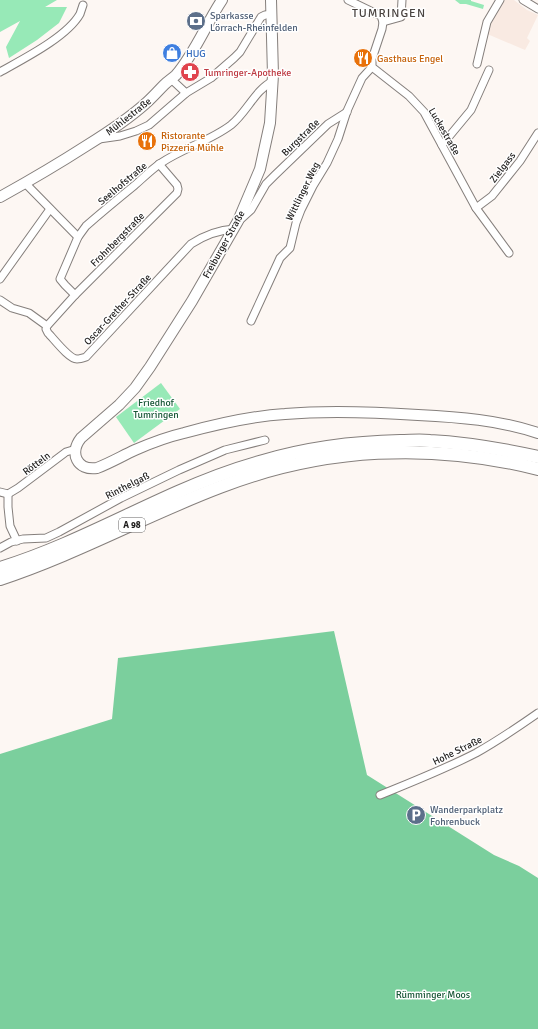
<svg xmlns="http://www.w3.org/2000/svg" width="538" height="1029" viewBox="0 0 538 1029" font-family="Signika,sans-serif">
  <rect width="100%" height="100%" fill="#fdf7f3"/>
  <path fill="#f9eae2" d="M503,0H514L527,10L538,15L527,38L530,41L525,50L485,33L487,28Z"/>
  <g fill="#97e9b7">
    <path d="M0,0H57L45,7H67L59,23L37,40L9,58L6,47L20,21L0,32Z"/>
    <path d="M455,0H471V1L484,5L483,9L466,4H460Z"/>
    <path d="M161,383L180,409L134,443L116,417Z"/>
  </g>
  <path fill="#7bcf9d" d="M334,631L367,775L494,855L519,866L538,878V1029H0V754L112,719L118,658Z"/>
  <g fill="none" stroke-linecap="round" stroke-linejoin="round">
    <defs>
      <g id="street">
        <path d="M348,0L381,16L383,22L382,29L372,59V67L409,96L424,112L476,208L509,253"/>
        <path d="M523,0L538,9"/>
        <path d="M383,22L401,17L402,0"/>
        <path d="M477,64L487,22L500,0"/>
        <path d="M0,72C23,59 67,37 80,14C81,11 82,8 83,5"/>
        <path d="M171,79L186,93"/>
        <path d="M99,139L120,136L136,131L149,125L186,93L211,78L234,58L240,52L261,17L265,15L272,14"/>
        <path d="M442,145L471,110L489,70"/>
        <path d="M25,183L78,237"/>
        <path d="M476,208L492,196L520,161L538,133"/>
        <path d="M240,220L251,210L266,184L275,175L328,124L347,112"/>
        <path d="M0,279L50,209"/>
        <path d="M75,295L65,285L60,279L78,237L86,226C102,212 119,198 135,185C144,177 152,169 161,163C183,148 210,141 231,125C247,112 255,90 273,81"/>
        <path d="M0,300L12,308L29,313L47,326L46,329L48,333C54,339 69,359 77,359C80,359 83,358 86,357L191,244C205,235 218,230 234,229"/>
        <path d="M251,321L280,258L290,248L296,223L301,210L313,186L327,163L338,139L347,111L362,78L372,67"/>
        <path d="M47,326L75,295L177,193L178,189L177,185L159,164"/>
        <path d="M0,492L8,494L18,488L66,452L76,449"/>
        <path d="M8,494V507L10,526L17,541"/>
        <path d="M0,548L11,542L23,539L46,538L59,532L121,498L179,470L225,450L265,440"/>
        <path d="M380,795C412,782 445,769 476,753C497,741 518,727 538,713"/>
      </g>
      <g id="secondary">
        <path d="M271,0L273,75L270,123L260,169L238,221L192,301L150,367L135,388L119,405L81,438C69,453 77,471 97,468C110,463 122,456 135,450C151,443 167,437 184,433C217,424 251,416 285,414C330,410 374,412 418,415C459,417 499,420 538,433"/>
        <path d="M0,197C29,181 58,164 86,146C107,133 127,120 145,104C152,98 158,91 164,85C168,81 173,78 176,75C195,53 206,24 222,0"/>
      </g>
      <g id="highway">
        <path d="M0,568C62,549 119,518 178,492C205,480 234,469 263,461C307,448 354,442 400,441C410,441 420,440 430,441C467,443 502,449 538,457"/>
        <path d="M0,579C76,554 146,515 220,487C323,447 432,442 538,469"/>
      </g>
    </defs>
    <use href="#street" stroke="#857f7c" stroke-width="9"/>
    <use href="#secondary" stroke="#857f7c" stroke-width="12"/>
    <use href="#highway" stroke="#857f7c" stroke-width="14"/>
    <use href="#street" stroke="#fff" stroke-width="7"/>
    <use href="#secondary" stroke="#fff" stroke-width="10"/>
    <use href="#highway" stroke="#fff" stroke-width="12"/>
  </g>
  <defs>
    <symbol id="bank-disc" viewBox="-11 -11 22 22"><circle r="9.5" fill="#5c6f8a" stroke="#fff"/><path d="M-6-4H6V4H-6ZM0-2.3a2.3 2.3 0 1 0 0 4.6a2.3 2.3 0 1 0 0-4.6Z" fill="#fff"/></symbol>
    <symbol id="shop-disc" viewBox="-11 -11 22 22"><circle r="9.5" fill="#3f7fe0" stroke="#fff"/><path d="M-5-2.5h2.3a2.7 3.5 0 0 1 5.4 0H5L5.5 6h-11ZM-1.5-2.5h3a1.5 2.3 0 0 0-3 0Z" fill="#fff"/></symbol>
    <symbol id="restaurant-disc" viewBox="-11 -11 22 22"><circle r="9.5" fill="#e8710a" stroke="#fff"/><path d="M-5-6h1v4h1v-4h1v4h1v-4h1v5L-1.5 .5V6h-2V.5L-5-1ZM5-6V6H3V1.5H1.5Q1.5-4 5-6Z" fill="#fff"/></symbol>
    <symbol id="pharmacy-disc" viewBox="-11 -11 22 22"><circle r="9.5" fill="#e0444e" stroke="#fff"/><path d="M-2-6h4v4h4v4h-4v4h-4v-4h-4v-4h4Z" fill="#fff"/></symbol>
    <symbol id="parking-disc" viewBox="-11 -11 22 22"><circle r="9.5" fill="#5c6f8a" stroke="#fff"/><path d="M-3.5-5.5H1a3.5 3.5 0 0 1 0 7H-1V5.5H-3.5ZM-1-3.4V-.6H.8a1.4 1.4 0 0 0 0-2.8Z" fill="#fff"/></symbol>
  </defs>
  <g fill-rule="evenodd">
    <use href="#bank-disc" x="185" y="10" width="22" height="22"/>
    <use href="#shop-disc" x="161" y="42" width="22" height="22"/>
    <use href="#restaurant-disc" x="352" y="47" width="22" height="22"/>
    <use href="#pharmacy-disc" x="179" y="61" width="22" height="22"/>
    <use href="#restaurant-disc" x="136" y="130" width="22" height="22"/>
    <use href="#parking-disc" x="405" y="804" width="22" height="22"/>
  </g>
  <g text-anchor="middle" stroke-width="3" stroke-linejoin="round" paint-order="stroke">
    <rect fill="#fff" stroke="#626160" stroke-width="1" x="119" y="518" width="26" height="14" rx="3"/>
    <g font-size="9" font-weight="bold" fill="#1f1d1c">
      <text x="132" y="528">A 98</text>
    </g>
    <g font-size="10" fill="#4e5e75" stroke="#fff" text-anchor="start">
      <text x="210" y="19">Sparkasse<tspan x="210" dy="12">Lörrach-Rheinfelden</tspan></text>
      <text x="430" y="813">Wanderparkplatz<tspan x="430" dy="12">Fohrenbuck</tspan></text>
    </g>
    <g font-size="10" fill="#366cbe" stroke="#fff" text-anchor="start">
      <text x="186" y="57">HUG</text>
    </g>
    <g font-size="10" fill="#c56008" stroke="#fff" text-anchor="start">
      <text x="377" y="62">Gasthaus Engel</text>
      <text x="161" y="139">Ristorante<tspan x="161" dy="12">Pizzeria Mühle</tspan></text>
    </g>
    <g font-size="10" fill="#be3a42" stroke="#fff" text-anchor="start">
      <text x="204" y="76">Tumringer-Apotheke</text>
    </g>
    <g font-size="10" fill="#1f1d1c" stroke="#fff">
      <text transform="translate(128 116) rotate(-38)" y="4">Mühlestraße</text>
      <text transform="translate(445 131) rotate(60)" y="4">Luckestraße</text>
      <text transform="translate(300 137) rotate(-44)" y="4">Burgstraße</text>
      <text transform="translate(502 167) rotate(-53)" y="4">Zielgass</text>
      <text transform="translate(122 183) rotate(-40)" y="4">Seelhofstraße</text>
      <text transform="translate(302 191) rotate(-64)" y="4">Wittlinger Weg</text>
      <text transform="translate(117 239) rotate(-45)" y="4">Frohnbergstraße</text>
      <text transform="translate(223 244) rotate(-61)" y="4">Freiburger Straße</text>
      <text transform="translate(117 309) rotate(-47)" y="4">Oscar-Grether-Straße</text>
      <text transform="translate(36 463) rotate(-37)" y="4">Rötteln</text>
      <text transform="translate(127 485) rotate(-27)" y="4">Rinthelgaß</text>
      <text transform="translate(457 750) rotate(-26)" y="4">Hohe Straße</text>
    </g>
    <g font-size="10" fill="#175636" stroke="#fff">
      <text x="156" y="406">Friedhof<tspan x="156" dy="12">Tumringen</tspan></text>
      <text x="433" y="998">Rümminger Moos</text>
    </g>
    <g font-size="12" letter-spacing="1" fill="#494340" stroke="#fff">
      <text x="389" y="17">TUMRINGEN</text>
    </g>
  </g>
</svg>
